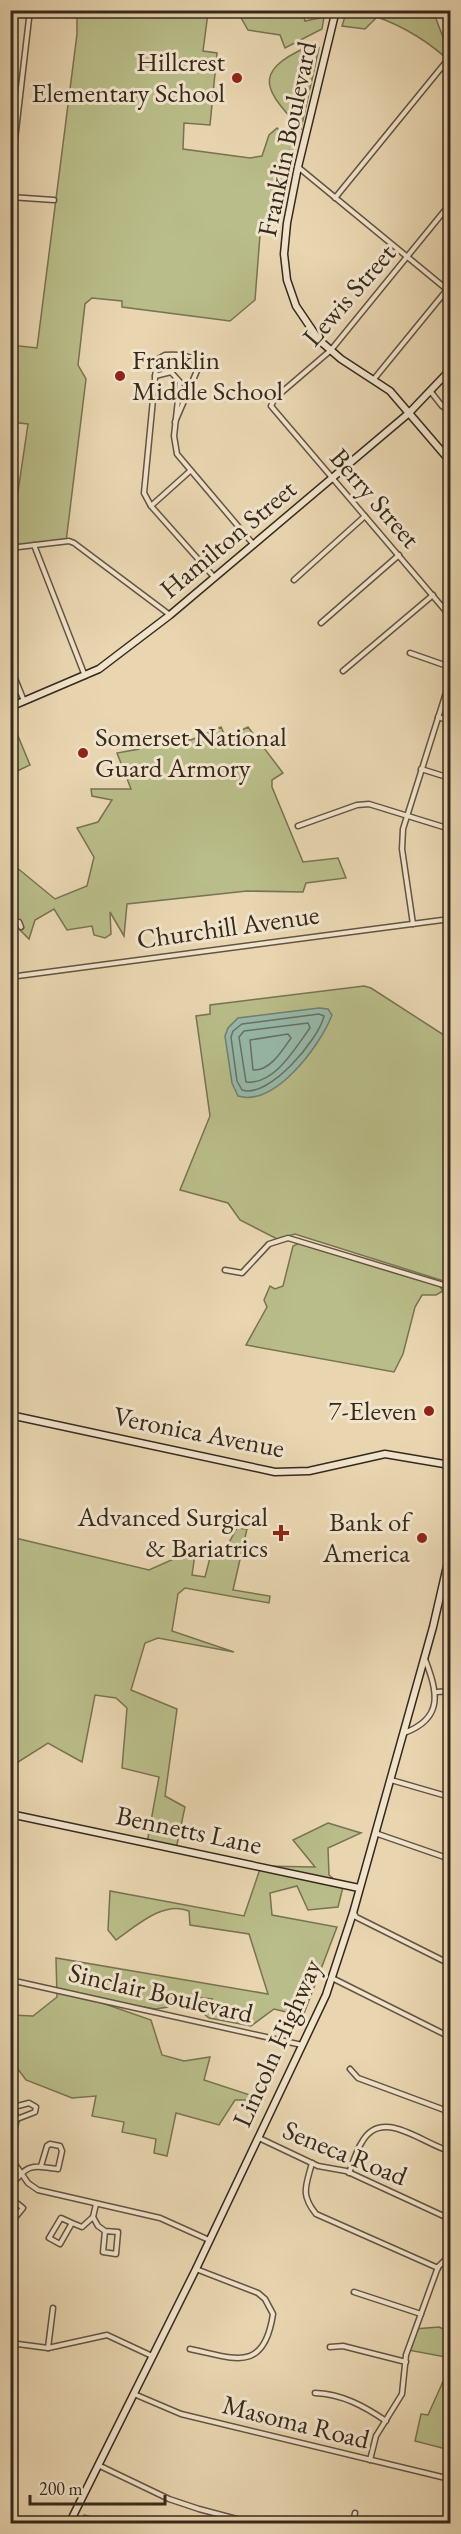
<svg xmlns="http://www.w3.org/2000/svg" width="461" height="2534" viewBox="0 0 461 2534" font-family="'EB Garamond',serif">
  <rect width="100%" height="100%" fill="#e9d6b1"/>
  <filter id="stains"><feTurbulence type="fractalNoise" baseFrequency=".00333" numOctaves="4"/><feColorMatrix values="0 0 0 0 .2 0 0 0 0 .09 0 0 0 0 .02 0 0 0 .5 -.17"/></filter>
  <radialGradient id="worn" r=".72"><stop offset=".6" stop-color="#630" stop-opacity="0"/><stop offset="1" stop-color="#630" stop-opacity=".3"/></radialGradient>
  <g fill="#b9bd89" stroke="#787352" stroke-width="1.5">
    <path d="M302,10L305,21L324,17L322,29L285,48L280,35L248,30L240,16L208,13L203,51L217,53L210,125L184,123L183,149L250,158L262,156L269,135L277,128L294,146L279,208L267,222H261L255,300L230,321L122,307V301L92,298L85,304L78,365L86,379L66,542L11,549V498H17L28,424L11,422V345L37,348L77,34V11Z"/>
    <path d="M353,11H433L446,45L450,48V62C431,43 403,26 377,17L365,29L342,26L346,13Z"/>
    <path d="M307,47L319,48L301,129C267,92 249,73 307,47Z"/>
    <path d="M11,719L30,765L11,774L10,719Z"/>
    <path d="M221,727L226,738L248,727L283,773L272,780V787L303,862L338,858L346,878L306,883L303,892L247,891L127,904L124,936L110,912L111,934L105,938L94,935L92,926L67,930L54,909L35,920L29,939L11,921L10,862L55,899L87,886L94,857L77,828L98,822L112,800L92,796L91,789H131L117,753L139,749L142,735L170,736L191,740Z"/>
    <path d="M364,986L371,988L450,1039V1283L295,1234L277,1239L240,1220L228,1203L180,1190L210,1116L196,1016L210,1014V1005Z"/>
    <path d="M302,1242L439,1285L443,1291L436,1295H422L415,1307L403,1354L394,1372L246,1345L267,1307L264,1300L270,1286L275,1289L283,1286L293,1246Z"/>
    <path d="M237,1528L247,1529L233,1590L270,1596L269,1603L185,1588L178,1594L172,1631L234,1652L158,1638L145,1643L131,1690L177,1709L165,1796L185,1807L176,1849L147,1843L159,1777L122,1768L127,1708L116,1698L95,1695L82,1762L48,1743L18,1762L11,1801V1537L149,1570L187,1553L195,1554L192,1575L205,1577L213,1546L226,1548Z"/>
    <path d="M328,1823L361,1833L328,1848L329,1875L343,1887L338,1907L308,1910L297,1886L270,1893L272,1915L337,1927L303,2016L274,2009L251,2026L209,2018L204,2014L212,1999L172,1995L168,2007L155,2009L82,1996L151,2020L162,2055L184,2061L210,2057L204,2080L265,2100H235L219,2125L176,2113L167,2156L154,2153L156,2139L122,2132L124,2122L92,2116L96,2096L72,2098L26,2080L11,2060V2015L33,2016L57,1997L56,1958L268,1994L249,1934L190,1925L189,1911C164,1900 136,1926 116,1940L108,1930L110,1891L244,1916L261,1866L315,1867L293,1840Z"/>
    <path d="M439,2327L450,2332V2450L415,2441L421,2414L428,2415L445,2377L446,2357L408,2350L414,2329Z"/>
    <path d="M84,2515L118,2523H80Z"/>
  </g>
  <path fill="#97b9aa" stroke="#707f71" stroke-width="1.5" d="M319,1008L328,1009L332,1015C320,1046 275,1107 238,1096L232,1083L225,1036L228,1028L238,1018Z"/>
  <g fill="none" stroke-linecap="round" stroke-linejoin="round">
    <g stroke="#667163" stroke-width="1.5">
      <path d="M319,1014L324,1016C319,1039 269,1099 242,1090L237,1081L231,1037L233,1031L242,1024Z"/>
      <path d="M308,1023L310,1028C295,1048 275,1085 246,1082L239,1037L244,1031Z"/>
      <path d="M288,1034L291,1038C282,1051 270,1071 253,1070L250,1040Z"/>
    </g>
    <defs>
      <g id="street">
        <path d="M298,167L450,292"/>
        <path d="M10,182L30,10"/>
        <path d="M10,197L54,200"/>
        <path d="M335,198L450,57"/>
        <path d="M450,204L331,350L275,398L271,406L450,616"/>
        <path d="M155,376L171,372L180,382L174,436L177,454L254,545"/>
        <path d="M374,379L450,286"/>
        <path d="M431,392L442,406L450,412"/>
        <path d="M175,422L199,366C194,354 177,354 165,355L158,359L156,368L144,493L151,506L214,577"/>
        <path d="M442,452L450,445"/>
        <path d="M151,506L190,471"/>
        <path d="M34,545L85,676"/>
        <path d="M10,548L69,541L74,543L170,615"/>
        <path d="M294,580L365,516"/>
        <path d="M445,609L450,604"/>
        <path d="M321,623L399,555"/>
        <path d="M410,653L450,667"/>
        <path d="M10,666L24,701"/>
        <path d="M343,671L433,595"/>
        <path d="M438,717L450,721"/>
        <path d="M421,769L450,778"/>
        <path d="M298,826L357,805L369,804L450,829"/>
        <path d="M10,922H19L21,927"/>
        <path d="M413,924L402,849L403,829L450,680"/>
        <path d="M10,977L450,919"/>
        <path d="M225,1270L242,1273L269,1244L288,1238L450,1287"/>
        <path d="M437,1692L450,1691"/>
        <path d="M404,1733C445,1718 437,1691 425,1659"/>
        <path d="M391,1780L450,1797"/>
        <path d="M375,1833L450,1859"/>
        <path d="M354,1913L356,1917L450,1964"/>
        <path d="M332,1978L450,2037"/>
        <path d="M10,1980L302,2045"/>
        <path d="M350,2069L358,2078L450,2112"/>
        <path d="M10,2136C18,2125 17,2119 14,2107L29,2103L36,2107L35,2112L17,2119"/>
        <path d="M259,2138L318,2166L346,2171L450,2219"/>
        <path d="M10,2157L28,2183L38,2190L160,2218L209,2240"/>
        <path d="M312,2163C306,2186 300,2194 316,2214L438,2268"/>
        <path d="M349,2173C353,2163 356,2151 362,2142C382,2106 424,2145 450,2151"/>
        <path d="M10,2188C26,2164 31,2165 58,2169L62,2151L60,2146L50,2144L47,2146L41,2166"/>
        <path d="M10,2195L13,2200L23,2208L10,2224"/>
        <path d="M96,2204L93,2217L98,2226L105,2231L103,2252L116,2254L118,2232L105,2231"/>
        <path d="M72,2223L61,2218L49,2238L60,2244L72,2223L82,2227L93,2217"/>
        <path d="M354,2292L421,2314"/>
        <path d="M10,2343L48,2348L107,2335L152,2356"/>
        <path d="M330,2347L343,2346L406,2362"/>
        <path d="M48,2348L53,2308"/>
        <path d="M190,2349C234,2358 264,2374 273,2314L265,2299L258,2293L196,2269"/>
        <path d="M315,2393C342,2394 364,2406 386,2421"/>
        <path d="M134,2394L181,2414L450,2479"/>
        <path d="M370,2460L376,2436L402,2394L406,2355L438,2267L450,2255"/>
        <path d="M98,2465L169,2499L199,2509L256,2524"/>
        <path d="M353,2524L355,2513"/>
      </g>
      <g id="secondary">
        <path d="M336,10L298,167L287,223L284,254L287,280L296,306L319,340L341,359L390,391L450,461"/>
        <path d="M10,707L99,669L170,615L409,413L450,370"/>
        <path d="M10,1415L275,1472L309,1471L385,1454L450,1465"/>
        <path d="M10,1814L359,1888"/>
        <path d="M69,2524L196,2269L326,1995L353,1913L433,1627L450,1553"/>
      </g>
    </defs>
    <use href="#street" stroke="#635441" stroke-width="7"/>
    <use href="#secondary" stroke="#36291c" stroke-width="9"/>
    <use href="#street" stroke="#f1e4cc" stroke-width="4"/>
    <use href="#secondary" stroke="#f1e4cc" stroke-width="6"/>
  </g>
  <g fill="#8f2418" stroke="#f1e4cc" stroke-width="2">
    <circle cx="237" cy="78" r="6"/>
    <circle cx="120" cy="376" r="6"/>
    <circle cx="83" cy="753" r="6"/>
    <circle cx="429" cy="1411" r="6"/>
    <path d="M278 1524h6v6h6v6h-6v6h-6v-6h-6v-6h6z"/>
    <circle cx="422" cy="1538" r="6"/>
  </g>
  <g text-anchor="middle" stroke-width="6" stroke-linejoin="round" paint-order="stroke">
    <g font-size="27" fill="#36291c" stroke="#f1e4cc" text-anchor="end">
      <text x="225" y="71">Hillcrest<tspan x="225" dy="31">Elementary School</tspan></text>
      <text x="132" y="369" text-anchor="start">Franklin<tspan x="132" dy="31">Middle School</tspan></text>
      <text x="95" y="746" text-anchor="start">Somerset National<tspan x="95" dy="31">Guard Armory</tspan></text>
      <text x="417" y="1420">7-Eleven</text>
      <text x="268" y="1526">Advanced Surgical<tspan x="268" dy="31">&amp; Bariatrics</tspan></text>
      <text x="410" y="1531">Bank of<tspan x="410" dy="31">America</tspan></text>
    </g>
    <g font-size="27" fill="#36291c" stroke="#f1e4cc">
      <text transform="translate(287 139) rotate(-78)" y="9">Franklin Boulevard</text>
      <text transform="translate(349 295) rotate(-49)" y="9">Lewis Street</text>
      <text transform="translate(375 498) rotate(49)" y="9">Berry Street</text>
      <text transform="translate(228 539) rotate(-40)" y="9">Hamilton Street</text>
      <text transform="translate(228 927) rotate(-8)" y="9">Churchill Avenue</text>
      <text transform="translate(199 1432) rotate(11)" y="9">Veronica Avenue</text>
      <text transform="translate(189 1830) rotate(12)" y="9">Bennetts Lane</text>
      <text transform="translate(161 1993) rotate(13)" y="9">Sinclair Boulevard</text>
      <text transform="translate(277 2043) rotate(-66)" y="9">Lincoln Highway</text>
      <text transform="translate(345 2153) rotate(22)" y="9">Seneca Road</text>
      <text transform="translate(296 2422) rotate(14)" y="9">Masoma Road</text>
    </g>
  </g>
  <rect width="461" height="2534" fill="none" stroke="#e9d6b1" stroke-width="36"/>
  <rect x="12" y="12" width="437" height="2510" fill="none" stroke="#36291c" stroke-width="3"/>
  <rect x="18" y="18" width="425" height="2498" fill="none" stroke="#36291c" stroke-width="1.5"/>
  <path d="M30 2495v9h135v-9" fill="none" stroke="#36291c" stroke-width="3"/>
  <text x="39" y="2495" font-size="18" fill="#36291c" stroke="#f1e4cc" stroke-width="4.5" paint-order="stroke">200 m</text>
  <rect width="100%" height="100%" filter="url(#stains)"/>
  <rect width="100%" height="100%" fill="url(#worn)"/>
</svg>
